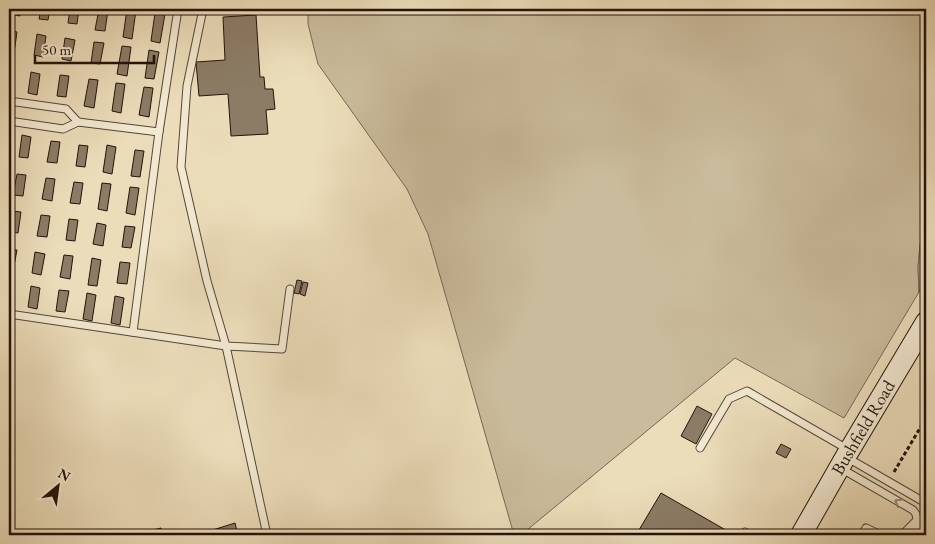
<svg xmlns="http://www.w3.org/2000/svg" width="935" height="544" viewBox="0 0 935 544" font-family="'EB Garamond',serif">
  <defs>
    <pattern id="forest-crowns" width="20" height="18" patternUnits="userSpaceOnUse" patternTransform="scale(1.25)"><rect width="20" height="18" fill="#cabb9c"/><path d="M2 6a3 3 0 1 1 6 0M12 15a3 3 0 1 1 6 0" fill="none" stroke="#ada085"/></pattern>
  </defs>
  <rect width="100%" height="100%" fill="#ecddba"/>
  <filter id="stains"><feTurbulence type="fractalNoise" baseFrequency=".004" numOctaves="4"/><feColorMatrix values="0 0 0 0 .2 0 0 0 0 .09 0 0 0 0 .02 0 0 0 .5 -.17"/></filter>
  <radialGradient id="worn" r=".72"><stop offset=".6" stop-color="#630" stop-opacity="0"/><stop offset="1" stop-color="#630" stop-opacity=".3"/></radialGradient>
  <path fill="#cabb9c" stroke="#766754" d="M308,9H926V198L925,201L918,266L919,292L844,418L735,358L521,535H514L428,234L407,189L318,64L308,24Z"/>
  <path fill="url(#forest-crowns)" stroke="#766754" d="M926,198V281L919,292L918,266L925,201Z"/>
  <g fill="#8c7c66" stroke="#23130b">
    <path d="M11,9H21L20,16L10,14Z"/>
    <path d="M41,9H50L48,20L39,19Z"/>
    <path d="M70,9H79L77,24L68,23Z"/>
    <path d="M99,9L108,10L105,31L95,30Z"/>
    <path d="M127,9L136,10L132,39L123,37Z"/>
    <path d="M155,13L165,14L160,43L151,41Z"/>
    <path d="M256,15L260,77H264L265,89H273L275,109L266,110L268,134L231,136L228,94L199,96L196,62L225,60L223,17Z"/>
    <path d="M9,30L17,32L14,53L9,52Z"/>
    <path d="M37,34L46,36L43,57L34,55Z"/>
    <path d="M65,38L75,40L71,61L62,59Z"/>
    <path d="M94,42L104,43L100,64L91,63Z"/>
    <path d="M122,46L131,47L127,76L117,74Z"/>
    <path d="M149,50L159,52L154,79L145,78Z"/>
    <path d="M31,72L40,74L37,95L28,93Z"/>
    <path d="M60,75L69,76L66,97L57,96Z"/>
    <path d="M89,79L98,80L94,108L84,106Z"/>
    <path d="M116,83L125,84L121,113L112,111Z"/>
    <path d="M144,87L153,88L149,117L139,115Z"/>
    <path d="M22,135L31,137L28,158L19,157Z"/>
    <path d="M51,141L60,142L57,163L47,162Z"/>
    <path d="M79,145L88,146L85,167L76,166Z"/>
    <path d="M107,145L116,147L112,174L103,172Z"/>
    <path d="M135,150L144,151L140,177L131,176Z"/>
    <path d="M17,174L26,175L23,196L13,195Z"/>
    <path d="M46,178L55,179L52,201L42,199Z"/>
    <path d="M74,182L83,183L80,204L70,203Z"/>
    <path d="M102,183L111,184L107,211L98,209Z"/>
    <path d="M130,187L139,188L135,215L126,213Z"/>
    <path d="M12,211L21,212L18,233L9,232Z"/>
    <path d="M41,215L50,216L47,237L37,236Z"/>
    <path d="M69,219L78,220L75,241L66,240Z"/>
    <path d="M97,223L106,225L103,246L93,244Z"/>
    <path d="M125,226L135,227L131,248L122,247Z"/>
    <path d="M9,249L17,250L13,271L9,270Z"/>
    <path d="M35,252L45,254L41,275L32,273Z"/>
    <path d="M64,255L73,256L70,279L60,277Z"/>
    <path d="M92,258L101,260L97,286L88,285Z"/>
    <path d="M120,262L130,263L127,284L117,283Z"/>
    <path d="M297,280L302,281L299,294L294,293Z"/>
    <path d="M303,282L308,283L305,296L300,294Z"/>
    <path d="M31,286L40,288L37,309L28,307Z"/>
    <path d="M59,290L69,291L65,312L56,311Z"/>
    <path d="M87,293L96,295L92,321L83,319Z"/>
    <path d="M115,296L124,298L120,325L111,323Z"/>
    <path d="M697,406L712,414L696,444L681,436Z"/>
    <path d="M781,444L791,449L786,458L776,453Z"/>
    <path d="M661,493L731,533L730,535H636Z"/>
    <path d="M235,523L238,535H221L219,528Z"/>
    <path d="M161,528L163,535H146L145,532Z"/>
    <path d="M219,528L221,535H204L203,533Z"/>
  </g>
  <g fill="none" stroke-linecap="round" stroke-linejoin="round">
    <defs>
      <g id="lane">
        <path d="M203,9L187,86L181,167L207,281L226,346L267,535"/>
        <path d="M9,101L66,109L78,122L159,132"/>
        <path d="M9,121L63,129L78,122"/>
        <path d="M9,314L226,346L282,349L290,289"/>
        <path d="M133,332L159,132L178,9"/>
        <path d="M700,448L729,399L747,391L849,450"/>
        <path d="M846,457L924,502L926,506"/>
        <path d="M842,469L913,510L916,514L917,520L902,535"/>
        <path d="M743,535L745,532"/>
        <path d="M862,535L866,528L881,535"/>
        <path d="M911,535L926,517"/>
      </g>
      <g id="secondary">
        <path id="s1" d="M801,535L846,456L926,322"/>
      </g>
    </defs>
    <use href="#lane" stroke="#554637" stroke-width="9"/>
    <use href="#secondary" stroke="#23130b" stroke-width="22"/>
    <path stroke="#23130b" stroke-width="3" stroke-dasharray="4 2.5" stroke-linecap="butt" d="M894,472L926,418"/>
    <use href="#lane" stroke="#f3e9d2" stroke-width="7"/>
    <use href="#secondary" stroke="#f3e9d2" stroke-width="20"/>
  </g>
  <defs><path id="oneway-chevron" d="M-2-3.5L2.5 0L-2 3.5" fill="none" stroke-width="1.6" stroke-linecap="round" stroke-linejoin="round" transform="scale(1.25)"/></defs>
  <use stroke="#958978" href="#oneway-chevron" transform="translate(898 502) rotate(-150)"/>
  <g text-anchor="middle" stroke-width="4.5" stroke-linejoin="round" paint-order="stroke">
    <g font-size="18" fill="#23130b" stroke="#f3e9d2">
      <text dy="6" stroke="none"><textPath href="#s1" startOffset="124">Bushfield Road</textPath></text>
    </g>
  </g>
  <rect width="935" height="544" fill="none" stroke="#ecddba" stroke-width="30"/>
  <rect x="10" y="10" width="915" height="524" fill="none" stroke="#23130b" stroke-width="2.5"/>
  <rect x="15" y="15" width="905" height="514" fill="none" stroke="#23130b"/>
  <g transform="translate(58 486) rotate(29)" stroke="#f3e9d2" stroke-width="4" paint-order="stroke">
  <path d="M0-4L9 19L0 12L-9 19Z" fill="#23130b"/>
  <text y="-8" font-size="14" font-weight="bold" text-anchor="middle" fill="#23130b">N</text>
  </g>
  <path d="M35 55v8h119v-8" fill="none" stroke="#23130b" stroke-width="2.5"/>
  <text x="42" y="55" font-size="15" fill="#23130b" stroke="#f3e9d2" stroke-width="4" paint-order="stroke">50 m</text>
  <rect width="100%" height="100%" filter="url(#stains)"/>
  <rect width="100%" height="100%" fill="url(#worn)"/>
</svg>
